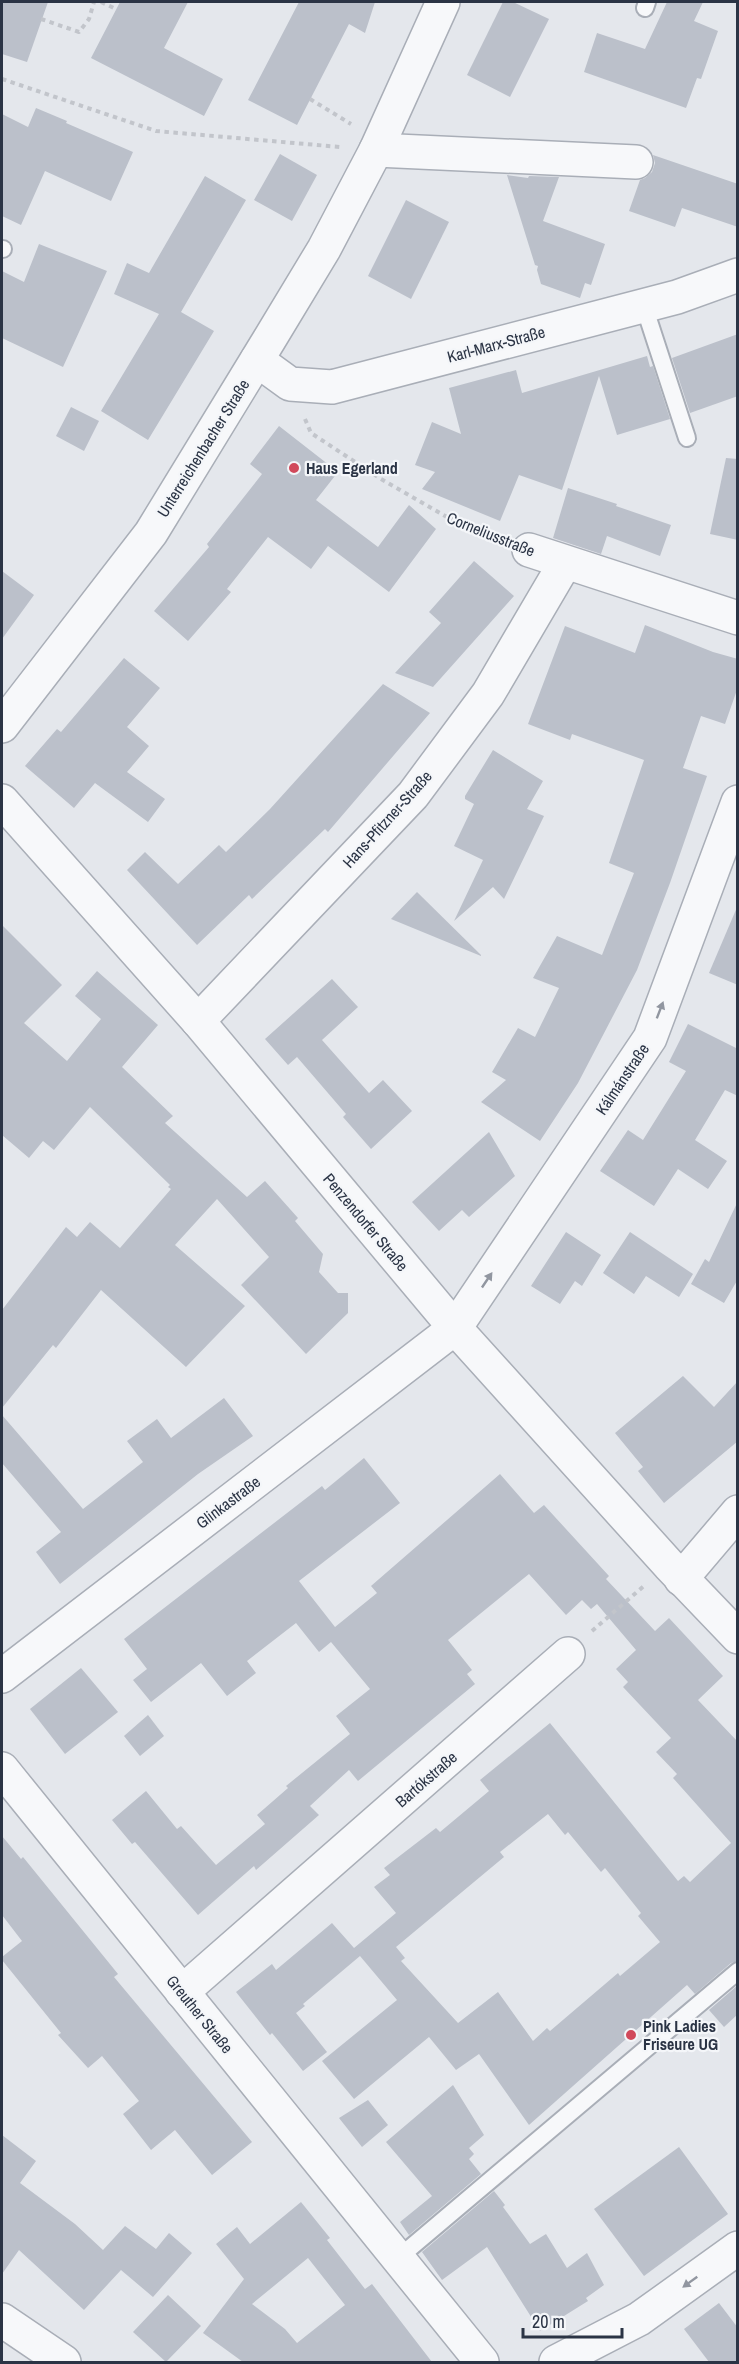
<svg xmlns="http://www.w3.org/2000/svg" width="739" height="2364" viewBox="0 0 739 2364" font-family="'Archivo Narrow',sans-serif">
  <rect width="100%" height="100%" fill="#e4e7ec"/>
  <g fill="#bbc0ca" fill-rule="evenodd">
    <path d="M2,2H48L27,62L2,54Z"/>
    <path d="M120,2H188L164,48L223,79L204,116L91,58Z"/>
    <path d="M299,2H375L365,33L349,24L297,125L248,100Z"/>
    <path d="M503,2H513L549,19L510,97L467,75Z"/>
    <path d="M667,2H703L694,21L718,31L701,79L697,78L686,108L584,72L597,33L645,49Z"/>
    <path d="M36,108L67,121L66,123L133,152L111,201L45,171L21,225L2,216V114L28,127Z"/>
    <path d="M280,154L317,175L292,221L254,200Z"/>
    <path d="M653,155L738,184V227L682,208L675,227L629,211L640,180L645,178L652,172L655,163Z"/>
    <path d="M507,175L528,178L529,176L559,177L543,221L605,244L591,285L585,283L580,298L541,284L537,270L538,266L535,265Z"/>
    <path d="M205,176L246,200L181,312L214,331L148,440L101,411L159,314L114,294L127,263L149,273Z"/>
    <path d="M406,200L449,222L411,299L368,276Z"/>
    <path d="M39,244L107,271L63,367L2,338V271L24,282Z"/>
    <path d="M738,334V396L690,413L672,358Z"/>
    <path d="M647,356L650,367L653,366L670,419L617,435L599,376L562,490L519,475L500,521L422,489L435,472L415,465L432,422L461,434L449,388L516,370L522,393Z"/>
    <path d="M71,407L99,421L84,451L56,436Z"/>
    <path d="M279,426L338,472L316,500L378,547L409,505L436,529L389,592L328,546L311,569L268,537L227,589L231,592L188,641L154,611L209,547L207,544L262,474L250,464Z"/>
    <path d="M726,458L738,459V540L710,534Z"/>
    <path d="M568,488L617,504L616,506L671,525L660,556L607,536L601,554L553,538Z"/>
    <path d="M474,561L514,596L433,687L395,673L441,623L429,612Z"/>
    <path d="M2,571L34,595L2,639Z"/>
    <path d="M645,625L713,652L738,659V687L725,724L701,716L683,768L707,776L670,883L637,970L578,1083L540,1141L481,1102L506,1080L492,1072L518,1028L535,1037L559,988L533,978L557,936L602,955L634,873L609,863L644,760L572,734L570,740L528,724L565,626L635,653Z"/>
    <path d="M124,658L160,688L127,727L149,746L127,772L165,799L148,822L95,783L74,808L25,766L57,729L61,732Z"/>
    <path d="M383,684L430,713L328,832L325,829L252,899L249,895L197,945L127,870L145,852L178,884L219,845L226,852L270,809Z"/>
    <path d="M493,750L543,781L527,809L544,816L504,899L493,887L454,921L483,860L454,846L474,804L465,799V796Z"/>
    <path d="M417,892L481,955V956L391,919Z"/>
    <path d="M738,905V985L709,973Z"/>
    <path d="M2,925L62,985L24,1023L67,1061L101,1019L75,996L97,971L158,1025L122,1067L173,1116L165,1123L247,1197L265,1181L298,1218L295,1221L323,1254L319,1272L338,1293H348V1313L306,1354L241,1285L269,1257L217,1199L175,1245L245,1306L186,1367L101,1290L56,1348L53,1345L2,1408V1310L66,1227L77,1237L90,1222L120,1248L171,1189L168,1187L170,1185L90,1107L54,1150L43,1141L29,1158L2,1135Z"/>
    <path d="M332,979L358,1007L322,1040L369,1093L383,1080L412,1111L371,1149L343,1117L346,1114L297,1057L288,1065L265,1039Z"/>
    <path d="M688,1024L738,1049V1096L725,1090L695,1140L727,1161L708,1189L678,1169L654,1206L600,1171L628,1130L643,1140L686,1071L669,1062Z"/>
    <path d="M489,1132L515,1176L469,1217L462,1210L439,1231L412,1202Z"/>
    <path d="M738,1201V1279L724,1303L691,1284L705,1259L709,1262Z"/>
    <path d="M566,1232L601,1255L582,1286L575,1281L560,1304L531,1286Z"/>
    <path d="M630,1232L693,1274L679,1297L646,1276L634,1294L603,1273Z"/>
    <path d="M683,1376L714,1407L738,1381V1441L664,1503L638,1471L643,1467L615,1433Z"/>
    <path d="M224,1398L253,1436L198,1474L60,1584L36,1552L61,1532L2,1463V1415L83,1509L143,1462L127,1441L157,1419L171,1438Z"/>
    <path d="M364,1458L400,1503L299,1581L335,1627L377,1593L371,1586L500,1474L534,1513L544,1505L609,1576L606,1579L655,1631L669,1618L723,1676L698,1700L738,1742V1961L731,1963L695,1994L687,1985L529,2125L479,2054L456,2070L429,2037L354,2099L322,2061L397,2000L360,1956L303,2004L305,2006L296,2013L327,2052L303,2071L272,2033L270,2035L236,1992L272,1964L276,1970L332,1923L354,1948L396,1913L374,1887L390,1875L384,1868L436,1828L440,1832L489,1791L480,1780L550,1723L678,1881L684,1876L690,1882L731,1843L673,1778L677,1774L656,1752L671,1738L623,1687L628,1682L616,1669L636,1650L597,1604L591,1609L582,1600L566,1615L529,1574L448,1640L472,1670L467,1674L475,1684L358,1781L349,1770L310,1806L319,1815L256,1870L254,1866L198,1915L135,1842L132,1844L112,1820L146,1791L177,1829L181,1826L216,1865L265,1824L257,1815L288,1788L286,1786L350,1734L336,1716L370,1689L331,1642L319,1652L296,1623L247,1661L256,1673L227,1696L201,1663L151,1702L133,1680L147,1669L124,1639L322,1486L325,1490ZM548,1814L565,1835L568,1832L601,1872L605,1868L641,1913L638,1916L660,1942L620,1976L618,1973L550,2031L547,2028L533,2041L498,1992L458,2023L401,1961L405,1958L396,1947L504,1857L500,1852Z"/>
    <path d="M81,1668L118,1712L65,1754L30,1709Z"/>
    <path d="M148,1715L164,1736L140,1756L124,1736Z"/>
    <path d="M2,1836L21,1859L23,1857L118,1974L114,1977L252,2142L212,2175L175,2130L151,2150L123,2114L139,2101L102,2056L88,2068L58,2035L61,2033L2,1960V1957L22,1941L2,1915Z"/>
    <path d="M738,1985V2014L724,2027L709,2010Z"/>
    <path d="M453,2085L484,2135L469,2148L474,2154L469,2159L481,2174L409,2235L400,2222L432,2196L386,2142Z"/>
    <path d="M368,2100L388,2125L362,2147L339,2118Z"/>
    <path d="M2,2135L36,2161L20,2183L75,2224L103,2250L125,2226L156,2249L169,2233L192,2253L153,2297L121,2270L84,2310L19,2250L2,2274Z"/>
    <path d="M679,2147L728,2214L644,2276L594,2209Z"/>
    <path d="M494,2191L505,2205L503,2207L530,2244L546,2234L567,2268L587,2253L604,2285L586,2298L588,2301L540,2331L487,2247L442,2280L422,2252Z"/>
    <path d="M301,2202L330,2238L327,2240L365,2289L372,2284L432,2362H243L203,2333L244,2279L216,2244L237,2227L250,2244ZM308,2258L345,2305L297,2343L285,2329L252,2304Z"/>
    <path d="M168,2295L201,2326L166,2362L133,2332Z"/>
    <path d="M719,2303L738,2328V2362H709L684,2329Z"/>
  </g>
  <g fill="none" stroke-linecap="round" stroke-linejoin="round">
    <defs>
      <g id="lane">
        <path d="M645,8L647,2"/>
        <path d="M2,249H3"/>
        <path d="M644,306L687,438"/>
        <path d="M397,2259L738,1971"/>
      </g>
      <g id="street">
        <path d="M376,150L636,162"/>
        <path d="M257,360L290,384L332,387L677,297L738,275"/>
        <path d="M529,550L738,618"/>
        <path d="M2,726L151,533L269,340L324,249L376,150L443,2"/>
        <path d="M2,801L198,1021L455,1328L669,1565L738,1637"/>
        <path d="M198,1021L413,795L488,694L565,563"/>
        <path d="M681,1579L738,1512"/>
        <path d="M2,1676L455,1328L650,1038L738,802"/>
        <path d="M2,1769L482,2362"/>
        <path d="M182,1992L568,1654"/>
        <path d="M2,2320L64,2362"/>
        <path d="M556,2362L639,2319L738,2248"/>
      </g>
    </defs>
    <use href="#lane" stroke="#a9aeb7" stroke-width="20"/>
    <use href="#street" stroke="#a9aeb7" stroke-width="36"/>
    <g stroke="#c2c5cb" stroke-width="4" stroke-dasharray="4.5 4.5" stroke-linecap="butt">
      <path d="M101,2L116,9"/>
      <path d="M41,19L79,32L89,19L94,2"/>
      <path d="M2,79L156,131L340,147"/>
      <path d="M310,99L351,124"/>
      <path d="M305,419L311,433L381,479L447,517L500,539"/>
      <path d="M592,1631L645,1585"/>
    </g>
    <use href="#lane" stroke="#f7f8fa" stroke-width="16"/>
    <use href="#street" stroke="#f7f8fa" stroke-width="33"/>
  </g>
  <defs><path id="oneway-solid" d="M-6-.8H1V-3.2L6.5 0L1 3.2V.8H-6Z" transform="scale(1.5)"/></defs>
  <g fill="#9196a0">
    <use href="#oneway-solid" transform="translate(660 1010) rotate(-69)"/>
    <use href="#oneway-solid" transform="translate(487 1280) rotate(-56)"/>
    <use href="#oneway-solid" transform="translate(690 2282) rotate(144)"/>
  </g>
  <g fill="#d1495b" stroke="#f4f6f9" stroke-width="2">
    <circle cx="294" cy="468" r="6"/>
    <circle cx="631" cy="2035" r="6"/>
  </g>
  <g text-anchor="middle" stroke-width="4.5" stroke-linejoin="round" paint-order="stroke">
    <g font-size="16" fill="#2b3445" stroke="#f4f6f9">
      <text transform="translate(496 344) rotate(-15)" y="6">Karl-Marx-Straße</text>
      <text transform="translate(203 448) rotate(-58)" y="6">Unterreichenbacher Straße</text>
      <text transform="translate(491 534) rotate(22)" y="6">Corneliusstraße</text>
      <text transform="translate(387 819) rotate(-48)" y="6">Hans-Pfitzner-Straße</text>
      <text transform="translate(622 1079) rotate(-56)" y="6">Kálmánstraße</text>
      <text transform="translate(366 1222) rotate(50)" y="6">Penzendorfer Straße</text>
      <text transform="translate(228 1502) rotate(-37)" y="6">Glinkastraße</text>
      <text transform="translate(426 1779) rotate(-41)" y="6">Bartókstraße</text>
      <text transform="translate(200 2014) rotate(51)" y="6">Greuther Straße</text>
    </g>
    <g font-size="16" font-weight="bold" fill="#2b3445" stroke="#f4f6f9" text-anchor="start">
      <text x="306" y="474">Haus Egerland</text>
      <text x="643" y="2032">Pink Ladies<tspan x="643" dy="18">Friseure UG</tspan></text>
    </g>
  </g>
  <rect width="739" height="2364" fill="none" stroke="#2b3445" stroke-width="6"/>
  <path d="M523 2328v9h99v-9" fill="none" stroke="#2b3445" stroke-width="3"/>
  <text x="532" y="2328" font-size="18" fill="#2b3445" stroke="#f4f6f9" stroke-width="4.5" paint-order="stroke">20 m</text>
</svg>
